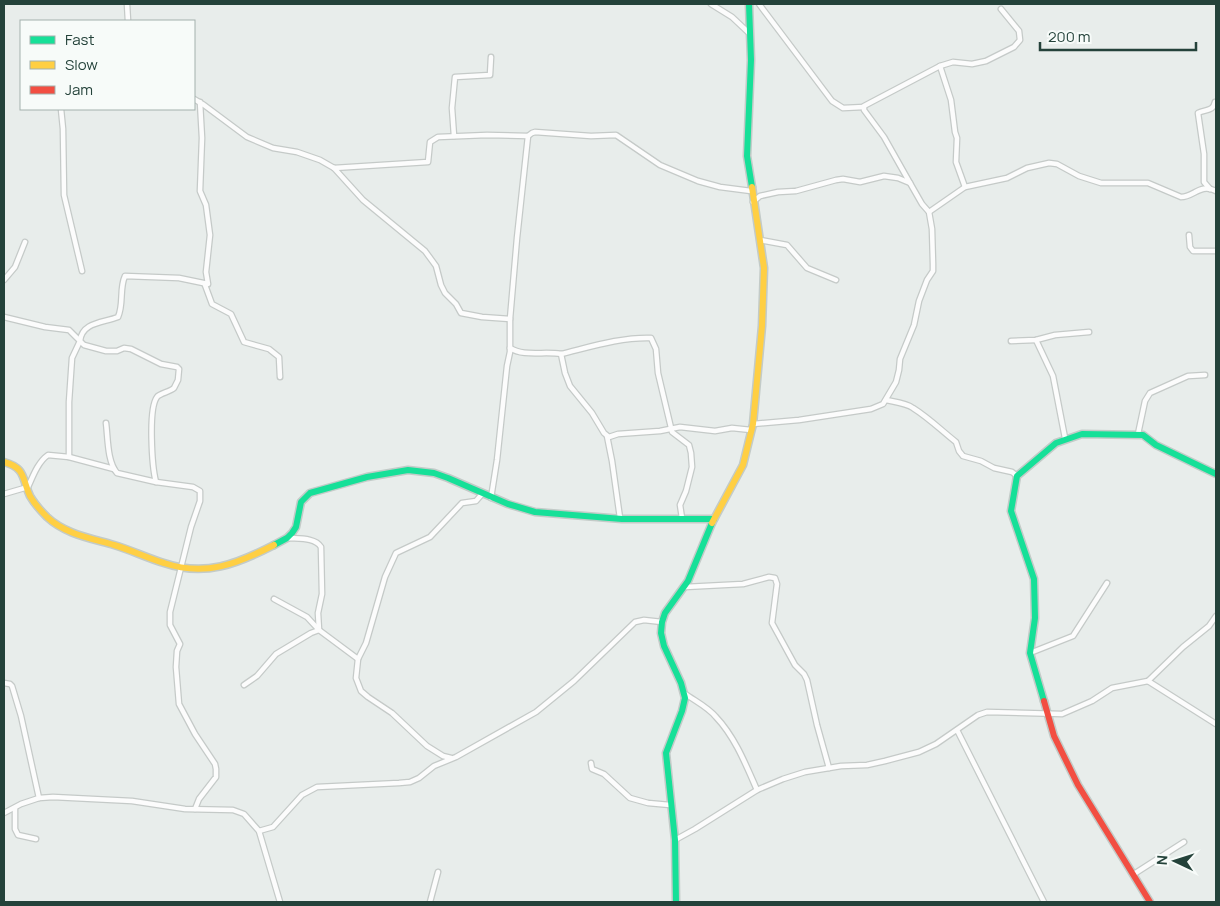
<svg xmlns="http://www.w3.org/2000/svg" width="1220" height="906" viewBox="0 0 1220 906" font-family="Manrope,sans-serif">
  <rect width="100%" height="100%" fill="#e8edeb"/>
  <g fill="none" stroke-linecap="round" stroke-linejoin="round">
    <defs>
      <g id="street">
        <path d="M127,4L128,21"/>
        <path d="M711,4L732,17L749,33"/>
        <path d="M759,4L832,101L843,108L864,107"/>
        <path d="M940,66L951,100L955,132L957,138L956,162L965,187"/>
        <path d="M194,99L204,105L247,137L273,148L297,152L320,160L334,168L428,162L430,142L438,137L487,135L528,136L532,133L535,132L591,136L616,135L660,165L698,181L720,187L751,191"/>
        <path d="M61,109L63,129L64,195L82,271"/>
        <path d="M454,136L452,108L455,77L490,75L491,57"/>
        <path d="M334,168L363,200L425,251L436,266L441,285L445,293L456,304L461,313L482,317L510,319"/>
        <path d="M910,183L884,137L864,110V106L940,66L953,62L972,64L986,61L1014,47L1020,40L1019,31L1001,9"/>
        <path d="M1210,189L1204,182V154L1198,113C1205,109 1213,112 1215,102"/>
        <path d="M929,212L965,187L1007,178L1027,168L1049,163L1057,164L1079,176L1101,183H1148L1181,197C1194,197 1200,183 1216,191"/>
        <path d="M1189,235L1190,247L1193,251H1216"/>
        <path d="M760,240L787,245L807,268L836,280"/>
        <path d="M4,280L15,267L25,242"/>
        <path d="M205,285L212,304L231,314L244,342L269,349L279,357L280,377"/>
        <path d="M4,317L45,327L69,330L80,341L72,358L69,402V457"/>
        <path d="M1036,340L1053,376L1065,438"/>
        <path d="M1011,341L1036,340L1055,335L1089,332"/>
        <path d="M510,348C524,357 544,351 561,354L565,373L570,386L592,413L604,433L609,437L618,434L660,431L680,427L715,431L732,428L751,430"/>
        <path d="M561,354C590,347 621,337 651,338L656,349L658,373L672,432L689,445L691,453L692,467L686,491L680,505L682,518"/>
        <path d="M886,400C895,402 906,403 913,408C929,418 942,431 956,442L959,451L963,456L981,461L994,468L1012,472L1017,476"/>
        <path d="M106,423C108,438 107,461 117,473L156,482L193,487L200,491V501L191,527L170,612V625L180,644L177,651L176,667L179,704L195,734L215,764L216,769V777L199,799L195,809"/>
        <path d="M753,424L799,420L871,409L883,404L896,382L899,370L900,359L914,325L919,301L927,280L933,271V264L932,229L929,212L922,204L910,183L898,178L884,176L860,182L843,179L836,180L796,191L778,192L760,196L753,202"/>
        <path d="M1138,434L1145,401L1150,393L1188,376L1205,375"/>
        <path d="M607,436L612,461L620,518"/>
        <path d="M156,482C152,467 148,409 157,397C160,393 170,392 174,388L178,380L179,369L177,367L161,364L131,349L124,348L117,351H106L84,345L80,341C82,322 103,323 118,317C124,304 119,289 125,276L179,278L208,284L206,272L210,235L206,205L200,191L202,138L200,102"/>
        <path d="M4,494L28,487C33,476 38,462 48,455L69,457L114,469"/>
        <path d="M491,498L497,460L507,366L510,352V319L517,238L528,136"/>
        <path d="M685,587L743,584L769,577L775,578L777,584L772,623L795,665L804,674L807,680L817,725L829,768"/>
        <path d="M274,599L307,617L319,630L358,659"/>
        <path d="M1030,653L1073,636L1107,583"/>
        <path d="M1148,681L1216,724"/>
        <path d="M4,683L10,684L12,686L21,716L39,798L21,804L4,813"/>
        <path d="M244,685L257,676L276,654L311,633L319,630L318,613L322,594L321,547C315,537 298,539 287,538"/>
        <path d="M684,693C695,701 708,707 716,717C735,737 746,765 757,790"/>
        <path d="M957,730L1044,902"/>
        <path d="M451,758L443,756L427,746L392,713L368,697L361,691L356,678L358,659L366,643L385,577L396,553L430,537L462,503L476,501L482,494"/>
        <path d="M591,763L592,769L604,774L630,798L648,803L670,805"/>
        <path d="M39,798L53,797L132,801L185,809L233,810L244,814L259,831L280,902"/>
        <path d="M15,808V829L18,835L36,839"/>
        <path d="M259,831L273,827L302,795L317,787L399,783L410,782L419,778L434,766L456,757L536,712L574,681L635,622L644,620L662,622"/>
        <path d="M675,840L695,829L757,790L783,779L805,772L841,766L867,765L885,761L919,752L936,744L978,715L987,712L1062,714L1092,701L1112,688L1148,681L1183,647L1209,626L1216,616"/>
        <path d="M1134,874L1184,842"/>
        <path d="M430,902L438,872"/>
      </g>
      <g id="fast">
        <path d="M749,4L751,60L747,156L752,187"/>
        <path d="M274,545L287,538L292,533L296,527L301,502L310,493L367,477L408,470L434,473L448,478L508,504L535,512L622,519H714"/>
        <path d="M1044,701L1030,653L1035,618L1034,579L1011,511L1017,476L1056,443L1082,434L1143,435L1156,445L1216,474"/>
        <path d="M676,902L675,840L666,753L682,711L685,698L681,683L664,646L661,633L662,622L665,613L688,581L712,523"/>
      </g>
      <g id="slow">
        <path d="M4,462C26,468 22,479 30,496C34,503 41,511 47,517C65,534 90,538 114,545C131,550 147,558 164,563C205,577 237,564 274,545"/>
        <path d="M712,523L743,465L753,424L762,326L764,268L752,187"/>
      </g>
      <path id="jam" d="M1044,701L1054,736L1078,785L1150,902"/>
    </defs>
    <use href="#street" stroke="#c5cac8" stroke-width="7"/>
    <use href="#fast" stroke="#c3cbc8" stroke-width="9"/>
    <use href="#slow" stroke="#c3cbc8" stroke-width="9"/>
    <use href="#jam" stroke="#c3cbc8" stroke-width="9"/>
    <use href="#street" stroke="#fcfcfc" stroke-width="4.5"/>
    <use href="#fast" stroke="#16e098" stroke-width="6"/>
    <use href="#slow" stroke="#ffcf43" stroke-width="6"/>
    <use href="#jam" stroke="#f24e42" stroke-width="6"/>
  </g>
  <rect width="1220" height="906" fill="none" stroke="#24423a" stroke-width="10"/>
  <rect x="20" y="20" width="175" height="90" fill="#f7fbf9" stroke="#a3b1ad"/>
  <rect x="30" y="36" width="25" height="8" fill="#16e098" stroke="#a3b1ad"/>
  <text x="65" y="45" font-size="15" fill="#24423a">Fast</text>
  <rect x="30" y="61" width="25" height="8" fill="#ffcf43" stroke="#a3b1ad"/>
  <text x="65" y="70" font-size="15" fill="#24423a">Slow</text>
  <rect x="30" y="86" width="25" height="8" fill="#f24e42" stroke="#a3b1ad"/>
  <text x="65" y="95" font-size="15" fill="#24423a">Jam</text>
  <g transform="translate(1175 861) rotate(274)" stroke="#f7fbf9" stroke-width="4" paint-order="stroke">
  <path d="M0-4L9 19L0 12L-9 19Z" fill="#24423a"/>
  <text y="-8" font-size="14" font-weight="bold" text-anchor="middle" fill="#24423a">N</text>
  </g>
  <path d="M1040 42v8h156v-8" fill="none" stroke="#24423a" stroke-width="2.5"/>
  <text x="1048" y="42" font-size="15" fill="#24423a" stroke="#f7fbf9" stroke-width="4" paint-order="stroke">200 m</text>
</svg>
